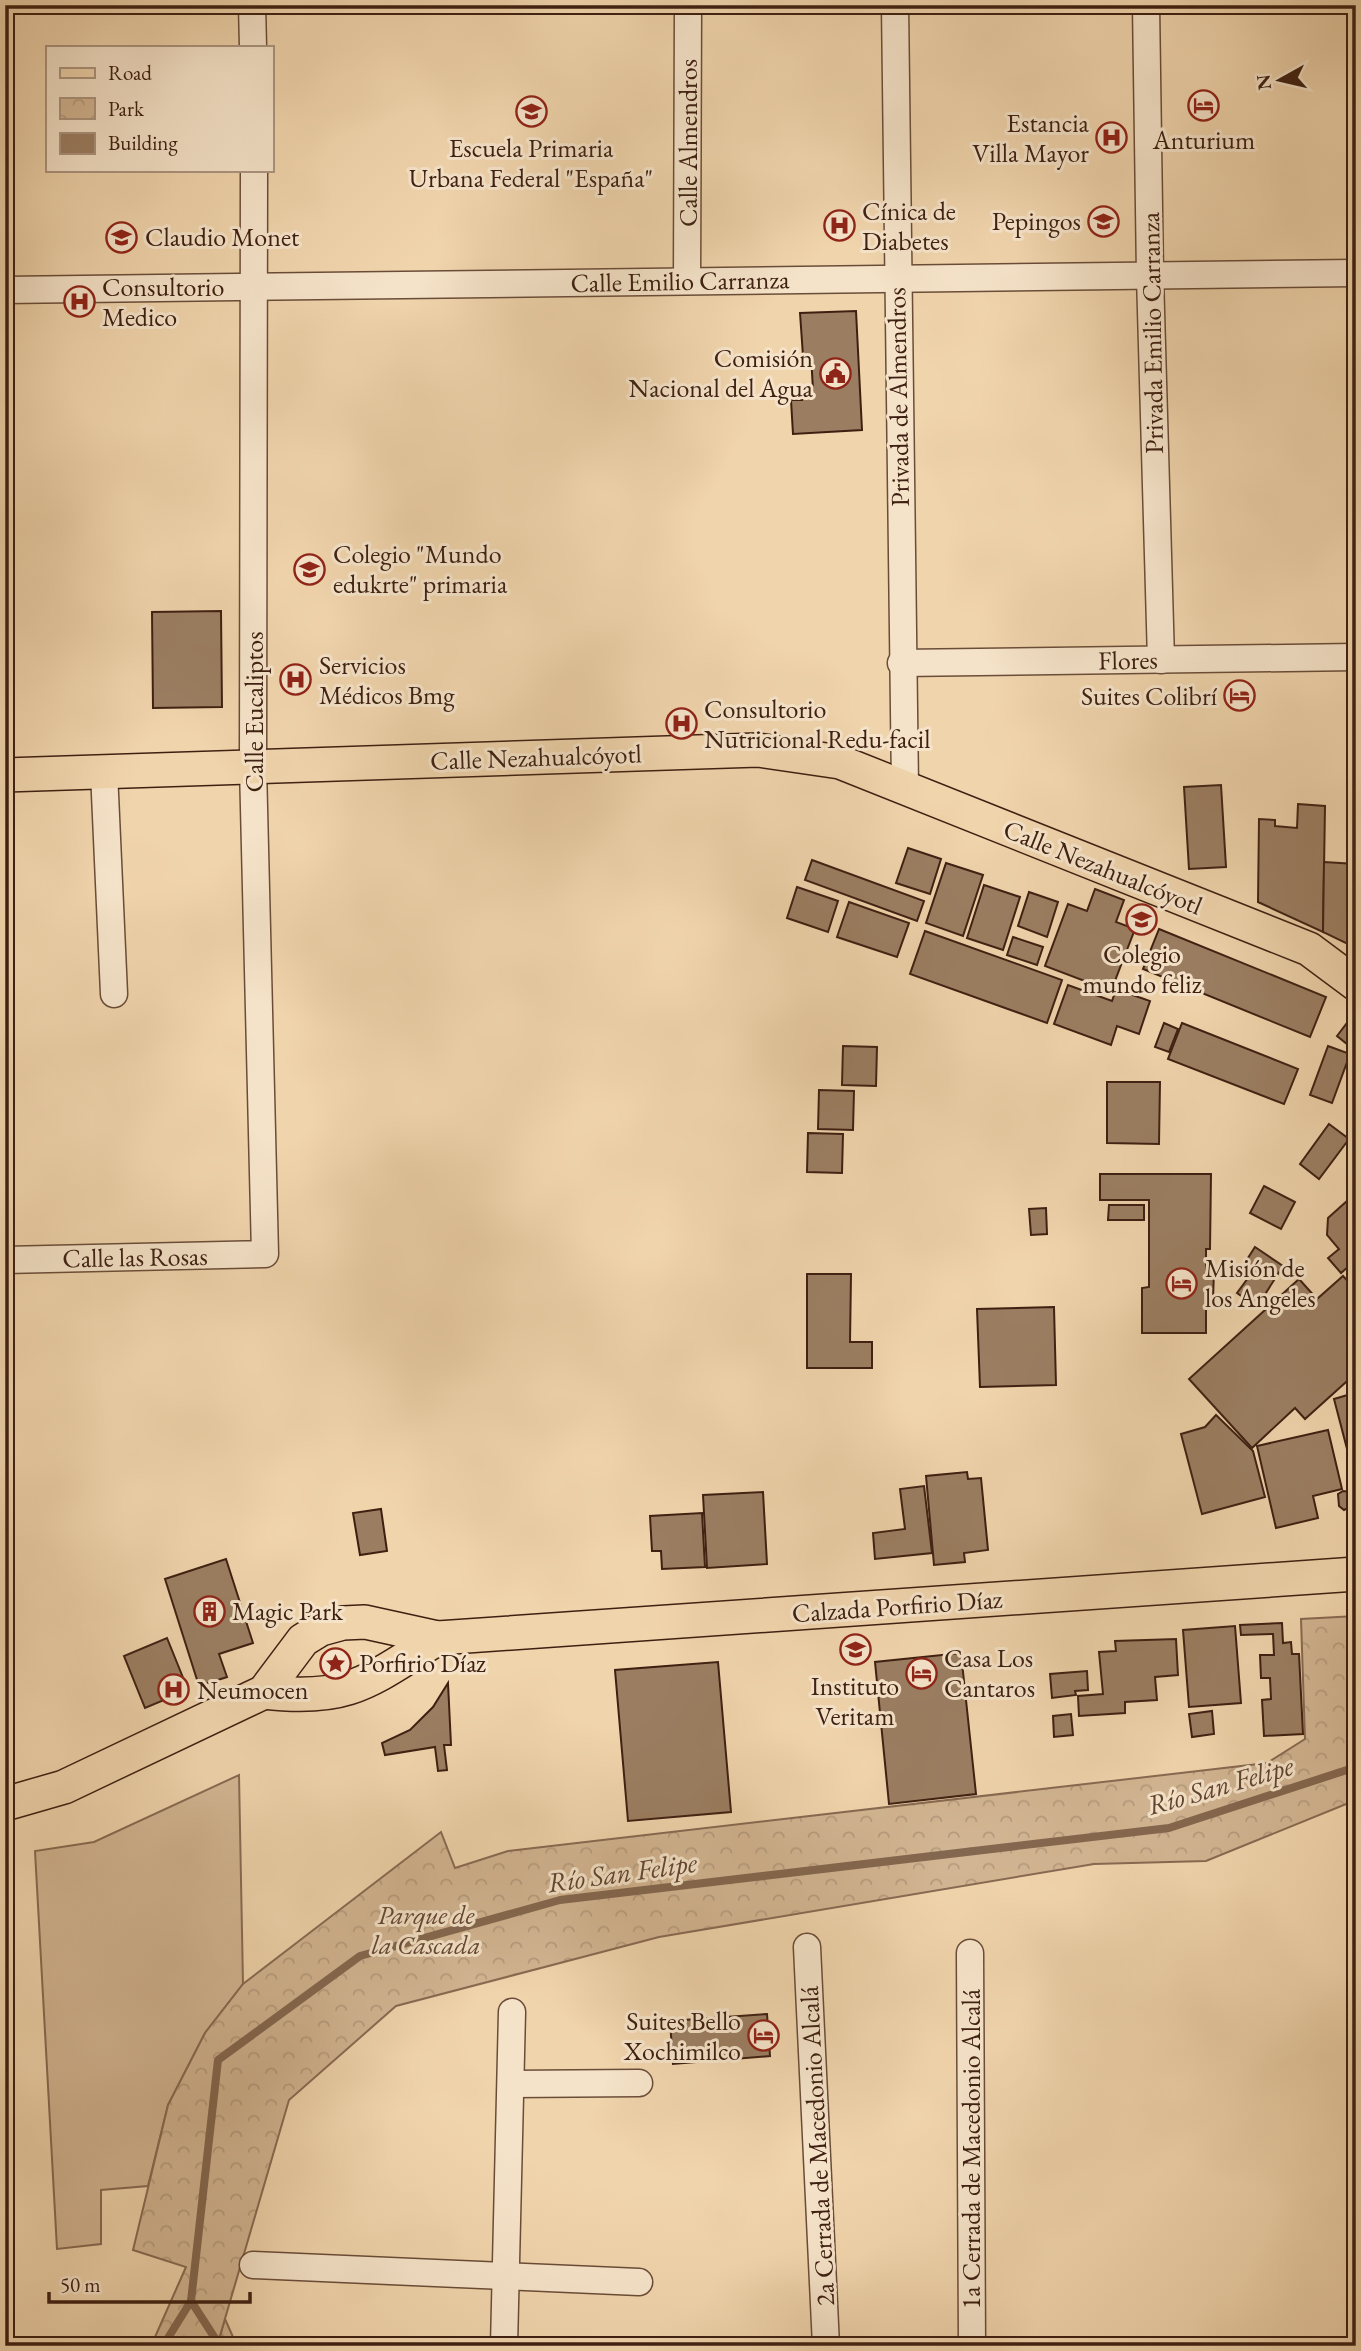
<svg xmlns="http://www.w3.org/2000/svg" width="1361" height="2351" viewBox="0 0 1361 2351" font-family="'EB Garamond',serif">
  <defs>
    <pattern id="forest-firs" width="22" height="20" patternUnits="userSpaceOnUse" patternTransform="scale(1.75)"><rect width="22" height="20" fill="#d2b592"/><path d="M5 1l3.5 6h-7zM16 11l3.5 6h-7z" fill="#b59b7d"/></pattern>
    <pattern id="park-crowns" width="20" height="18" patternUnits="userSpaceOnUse" patternTransform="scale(1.75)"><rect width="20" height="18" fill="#d2b592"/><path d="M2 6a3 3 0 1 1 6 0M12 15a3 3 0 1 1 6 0" fill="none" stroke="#b59b7d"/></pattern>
  </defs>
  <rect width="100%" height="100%" fill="#f0d4ac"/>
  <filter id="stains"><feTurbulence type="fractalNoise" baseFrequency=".00286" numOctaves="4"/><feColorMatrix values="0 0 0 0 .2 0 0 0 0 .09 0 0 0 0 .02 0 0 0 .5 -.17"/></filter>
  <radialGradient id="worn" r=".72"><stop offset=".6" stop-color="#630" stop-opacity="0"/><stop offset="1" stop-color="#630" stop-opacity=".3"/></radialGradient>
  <path fill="#d2b592" stroke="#886a52" stroke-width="2" d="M239,1775L243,1984L205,2033L168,2105L148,2186L101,2190V2244L57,2249L35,1851L94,1842Z"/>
  <path fill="url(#forest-firs)" stroke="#886a52" stroke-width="2" d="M225,2319L237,2346H217Z"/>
  <path fill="url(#park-crowns)" stroke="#886a52" stroke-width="2" d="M1356,1616V1800L1206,1861L1094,1864L659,1937L396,2006L289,2100L217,2346H151L186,2267L133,2250L168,2105L205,2033L243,1984L441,1832L455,1868L508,1851L1267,1763L1305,1739L1301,1619Z"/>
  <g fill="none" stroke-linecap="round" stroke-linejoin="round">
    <g stroke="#84674f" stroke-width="8">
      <path d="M191,2301L220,2346"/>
      <path d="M163,2346L191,2301L218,2060L360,1956L560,1900L1169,1828L1356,1767"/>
    </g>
  </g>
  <g fill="#9b7e62" stroke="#3e2012" stroke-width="2">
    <path d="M856,311L862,430L793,434L791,400H802L801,391L813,390L811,355L803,356L800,313Z"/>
    <path d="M221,611L222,707L153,708L152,612Z"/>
    <path d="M1221,785L1226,867L1189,869L1184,787Z"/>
    <path d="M1298,804L1325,806L1323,932L1258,902L1259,819L1275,820V826L1297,828Z"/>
    <path d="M908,848L941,859L930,894L896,883Z"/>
    <path d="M812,860L924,901L917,921L805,880Z"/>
    <path d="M1324,862L1356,864V948L1323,932Z"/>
    <path d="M946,863L983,875L963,936L926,923Z"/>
    <path d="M984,885L1020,897L1003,950L967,938Z"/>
    <path d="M797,887L838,901L828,932L787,918Z"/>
    <path d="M1095,889L1124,900L1116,922L1135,929L1111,991L1045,966L1068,904L1087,911Z"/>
    <path d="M1029,892L1058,902L1047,937L1018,926Z"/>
    <path d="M849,902L909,923L897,957L837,937Z"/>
    <path d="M1159,929L1326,997L1310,1037L1143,969Z"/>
    <path d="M925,931L1062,980L1047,1023L910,974Z"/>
    <path d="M1013,937L1043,947L1037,965L1007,955Z"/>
    <path d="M1119,981L1135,987L1133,995L1150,1001L1139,1034L1117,1026L1111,1045L1054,1024L1068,985L1112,1001Z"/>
    <path d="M1356,1011V1043L1352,1048L1337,1036Z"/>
    <path d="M1164,1023L1178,1029L1169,1052L1155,1047Z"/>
    <path d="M1182,1023L1298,1069L1284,1104L1168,1059Z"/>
    <path d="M843,1046L877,1047L876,1086L842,1085Z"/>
    <path d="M1328,1046L1350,1054L1332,1103L1310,1095Z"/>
    <path d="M1107,1082H1160L1159,1144L1107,1143Z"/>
    <path d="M819,1090L854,1091L853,1130L818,1129Z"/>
    <path d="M1329,1124L1349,1139L1319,1179L1300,1164Z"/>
    <path d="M808,1133L843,1134L842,1173L807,1172Z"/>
    <path d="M1100,1174H1211L1210,1249H1206V1270H1214L1213,1301H1206V1333H1142V1288L1149,1287V1200H1100Z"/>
    <path d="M1264,1186L1295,1202L1281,1229L1250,1213Z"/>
    <path d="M1347,1201L1356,1211V1260L1341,1273L1328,1258L1339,1249L1327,1235L1328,1218Z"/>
    <path d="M1109,1205H1144V1220H1108Z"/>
    <path d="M1046,1208L1047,1234L1031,1235L1029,1209Z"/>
    <path d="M1255,1247L1283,1266L1257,1307L1237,1293L1248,1278L1239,1272Z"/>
    <path d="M807,1274H851L850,1342H872V1368H807Z"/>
    <path d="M1343,1276L1356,1290V1352L1349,1359L1356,1366V1373L1305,1419L1295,1408L1252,1448L1189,1379L1299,1279L1317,1299Z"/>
    <path d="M1054,1307L1056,1385L980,1387L977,1309Z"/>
    <path d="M1356,1383V1467L1352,1468L1334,1399L1351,1394L1349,1385Z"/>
    <path d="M1216,1415L1253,1451L1265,1497L1202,1514L1181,1434L1205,1427Z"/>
    <path d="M1328,1430L1342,1489L1313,1496L1318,1518L1276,1528L1257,1446Z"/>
    <path d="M967,1472L968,1479L981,1478L988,1550L964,1553L965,1562L934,1565L926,1476Z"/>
    <path d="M1356,1484V1504L1344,1510L1339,1506L1338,1494L1343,1491L1351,1492L1350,1485Z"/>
    <path d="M924,1486L932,1553L875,1559L873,1533L905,1529L900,1489Z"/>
    <path d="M763,1492L767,1564L707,1568L703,1495Z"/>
    <path d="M381,1509L387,1551L360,1555L353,1513Z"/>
    <path d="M702,1513L705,1567L662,1569L661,1551H652L650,1516Z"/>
    <path d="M226,1559L253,1643L219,1654L227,1677L199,1686L165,1579Z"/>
    <path d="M1282,1623L1283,1643L1291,1642L1292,1654H1299L1303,1734L1264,1736L1262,1700L1271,1699L1270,1678H1261L1260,1655H1274L1273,1634L1241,1635L1240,1625Z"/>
    <path d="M1235,1626L1241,1703L1189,1707L1183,1630Z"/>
    <path d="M167,1638L188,1690L145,1708L124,1656Z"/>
    <path d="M1176,1639L1178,1675L1155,1677L1157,1700L1125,1702V1713L1079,1716L1078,1696L1103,1694L1099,1652L1116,1651L1115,1641Z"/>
    <path d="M961,1653L976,1794L889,1804L875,1662Z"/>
    <path d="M718,1662L731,1812L628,1821L615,1670Z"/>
    <path d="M1087,1671L1088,1690L1075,1691L1076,1695L1052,1698L1050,1674Z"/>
    <path d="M448,1683L451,1745H444L447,1770L438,1771L435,1747L385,1755L382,1743L410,1730L433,1707Z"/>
    <path d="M1212,1711L1214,1734L1192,1737L1189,1714Z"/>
    <path d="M1071,1714L1073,1735L1054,1737L1053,1716Z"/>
    <path d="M767,2014L770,2056L673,2064L670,2021Z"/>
  </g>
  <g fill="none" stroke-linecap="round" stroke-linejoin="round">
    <defs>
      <g id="minor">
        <path d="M252,5L253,47"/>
        <path d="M895,5L905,788"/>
        <path d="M1146,5L1150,276L1161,660"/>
        <path d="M687,281L688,5"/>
        <path d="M5,290L1356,273"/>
        <path d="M901,663L1356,657"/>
        <path d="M104,772L114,994"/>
        <path d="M5,1260L265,1254L253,767L254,170"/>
        <path d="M807,1947L826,2346"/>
        <path d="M970,1953L972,2346"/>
        <path d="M511,2084L639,2083"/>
        <path d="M253,2265L639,2282"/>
        <path d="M504,2346L512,2012"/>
      </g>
      <g id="major">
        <path d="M5,775L758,750L840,762L1309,949L1356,984"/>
        <path d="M264,1692C349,1702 369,1681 438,1638"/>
        <path d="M5,1804L64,1787L264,1692L303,1640L321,1629L343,1623L365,1622L438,1638L1356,1574"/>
      </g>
    </defs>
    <use href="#minor" stroke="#6a4d38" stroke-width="29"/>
    <use href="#major" stroke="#3e2012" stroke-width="36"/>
    <use href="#minor" stroke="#f5e3c9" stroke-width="26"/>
    <use href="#major" stroke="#f0d4ac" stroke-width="33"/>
  </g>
  <defs>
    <symbol id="hotel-ring" viewBox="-11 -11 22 22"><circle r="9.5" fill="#f5e3c9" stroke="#8f2418" stroke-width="1.5"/><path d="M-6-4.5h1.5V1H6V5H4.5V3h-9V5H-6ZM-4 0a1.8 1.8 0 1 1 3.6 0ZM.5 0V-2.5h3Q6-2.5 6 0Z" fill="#8f2418"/></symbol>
    <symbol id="school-ring" viewBox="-11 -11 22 22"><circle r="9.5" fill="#f5e3c9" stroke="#8f2418" stroke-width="1.5"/><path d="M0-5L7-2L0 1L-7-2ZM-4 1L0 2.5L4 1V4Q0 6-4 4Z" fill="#8f2418"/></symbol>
    <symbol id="hospital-ring" viewBox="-11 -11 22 22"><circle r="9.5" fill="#f5e3c9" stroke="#8f2418" stroke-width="1.5"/><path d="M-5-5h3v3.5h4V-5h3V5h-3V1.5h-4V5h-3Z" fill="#8f2418"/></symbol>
    <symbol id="civic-ring" viewBox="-11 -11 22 22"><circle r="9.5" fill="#f5e3c9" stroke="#8f2418" stroke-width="1.5"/><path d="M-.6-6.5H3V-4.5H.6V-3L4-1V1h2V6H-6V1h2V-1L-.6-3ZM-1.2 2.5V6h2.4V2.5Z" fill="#8f2418"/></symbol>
    <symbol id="building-ring" viewBox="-11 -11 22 22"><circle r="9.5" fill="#f5e3c9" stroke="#8f2418" stroke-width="1.5"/><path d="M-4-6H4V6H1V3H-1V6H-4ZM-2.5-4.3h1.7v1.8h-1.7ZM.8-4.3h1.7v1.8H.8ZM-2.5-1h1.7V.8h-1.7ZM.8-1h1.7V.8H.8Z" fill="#8f2418"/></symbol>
    <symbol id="sight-ring" viewBox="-11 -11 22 22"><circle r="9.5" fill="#f5e3c9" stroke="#8f2418" stroke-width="1.5"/><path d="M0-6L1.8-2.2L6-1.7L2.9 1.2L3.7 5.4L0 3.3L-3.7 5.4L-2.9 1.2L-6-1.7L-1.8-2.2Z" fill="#8f2418"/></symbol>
  </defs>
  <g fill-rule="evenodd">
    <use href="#hotel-ring" x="1186" y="88" width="35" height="35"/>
    <use href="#school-ring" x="514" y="94" width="35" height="35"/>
    <use href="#hospital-ring" x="1094" y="120" width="35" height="35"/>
    <use href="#school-ring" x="1086" y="204" width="35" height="35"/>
    <use href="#hospital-ring" x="822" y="208" width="35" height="35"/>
    <use href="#school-ring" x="104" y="220" width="35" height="35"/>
    <use href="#hospital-ring" x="62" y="284" width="35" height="35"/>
    <use href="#civic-ring" x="818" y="356" width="35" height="35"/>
    <use href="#school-ring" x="292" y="552" width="35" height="35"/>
    <use href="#hospital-ring" x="278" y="662" width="35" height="35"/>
    <use href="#hotel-ring" x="1222" y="678" width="35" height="35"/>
    <use href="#hospital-ring" x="664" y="706" width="35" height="35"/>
    <use href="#school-ring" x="1124" y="902" width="35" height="35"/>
    <use href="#hotel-ring" x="1164" y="1266" width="35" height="35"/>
    <use href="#building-ring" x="192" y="1594" width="35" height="35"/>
    <use href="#school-ring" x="838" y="1632" width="35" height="35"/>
    <use href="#sight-ring" x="318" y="1646" width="35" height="35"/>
    <use href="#hotel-ring" x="904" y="1656" width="35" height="35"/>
    <use href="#hospital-ring" x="156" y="1672" width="35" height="35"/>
    <use href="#hotel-ring" x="746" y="2018" width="35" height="35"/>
  </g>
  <g text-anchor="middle" stroke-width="6" stroke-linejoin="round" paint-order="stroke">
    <g font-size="26" fill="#3e2012" stroke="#f5e3c9" text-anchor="start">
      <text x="1089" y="132" text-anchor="end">Estancia<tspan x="1089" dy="30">Villa Mayor</tspan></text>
      <text x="1204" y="149" text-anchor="middle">Anturium</text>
      <text x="531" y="157" text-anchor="middle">Escuela Primaria<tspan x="531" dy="30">Urbana Federal "España"</tspan></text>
      <text x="862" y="220">Cínica de<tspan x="862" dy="30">Diabetes</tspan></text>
      <text x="1081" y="230" text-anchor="end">Pepingos</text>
      <text x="145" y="246">Claudio Monet</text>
      <text x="102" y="296">Consultorio<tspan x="102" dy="30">Medico</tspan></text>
      <text x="813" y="367" text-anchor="end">Comisión<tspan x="813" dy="30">Nacional del Agua</tspan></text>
      <text x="333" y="563">Colegio "Mundo<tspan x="333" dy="30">edukrte" primaria</tspan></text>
      <text x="319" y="674">Servicios<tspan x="319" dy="30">Médicos Bmg</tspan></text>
      <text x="1217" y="705" text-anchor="end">Suites Colibrí</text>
      <text x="704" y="718">Consultorio<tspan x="704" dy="30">Nutricional Redu-facil</tspan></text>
      <text x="1142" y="963" text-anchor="middle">Colegio<tspan x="1142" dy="30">mundo feliz</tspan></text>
      <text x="1205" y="1277">Misión de<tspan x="1205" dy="30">los Angeles</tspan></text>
      <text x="232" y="1620">Magic Park</text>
      <text x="944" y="1667">Casa Los<tspan x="944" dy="30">Cantaros</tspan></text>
      <text x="359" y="1672">Porfirio Díaz</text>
      <text x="855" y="1695" text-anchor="middle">Instituto<tspan x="855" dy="30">Veritam</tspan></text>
      <text x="197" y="1699">Neumocen</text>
      <text x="741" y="2030" text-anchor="end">Suites Bello<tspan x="741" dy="30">Xochimilco</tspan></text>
    </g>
    <g font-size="26" fill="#3e2012" stroke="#f5e3c9">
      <text transform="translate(688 143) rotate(-90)" y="9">Calle Almendros</text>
      <text transform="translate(680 281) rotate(-1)" y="9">Calle Emilio Carranza</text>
      <text transform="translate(1152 333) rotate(-91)" y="9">Privada Emilio Carranza</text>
      <text transform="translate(898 397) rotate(-91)" y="9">Privada de Almendros</text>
      <text transform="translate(1128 660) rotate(-1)" y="9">Flores</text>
      <text transform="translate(254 712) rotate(-90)" y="9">Calle Eucaliptos</text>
      <text transform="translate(536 757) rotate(-2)" y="9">Calle Nezahualcóyotl</text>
      <text transform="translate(1103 867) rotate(22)" y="9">Calle Nezahualcóyotl</text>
      <text transform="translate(135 1257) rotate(-1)" y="9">Calle las Rosas</text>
      <text transform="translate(897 1606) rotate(-4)" y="9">Calzada Porfirio Díaz</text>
      <text transform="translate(817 2146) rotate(-93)" y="9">2a Cerrada de Macedonio Alcalá</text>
      <text transform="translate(971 2149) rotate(-90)" y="9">1a Cerrada de Macedonio Alcalá</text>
    </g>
    <g font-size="26" font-style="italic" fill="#634532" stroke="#f5e3c9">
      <text x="426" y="1924">Parque de<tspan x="426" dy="30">la Cascada</tspan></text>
    </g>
    <g font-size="28" font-style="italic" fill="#614431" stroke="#f5e3c9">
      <text transform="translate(1220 1785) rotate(-16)" y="10">Río San Felipe</text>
      <text transform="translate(622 1872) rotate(-8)" y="10">Río San Felipe</text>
    </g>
  </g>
  <rect width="1361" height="2351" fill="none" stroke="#f0d4ac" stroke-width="28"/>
  <rect x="7" y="7" width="1347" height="2337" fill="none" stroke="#3e2012" stroke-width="3.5"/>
  <rect x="14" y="14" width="1333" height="2323" fill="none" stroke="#3e2012" stroke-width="2"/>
  <rect x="46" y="46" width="228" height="126" fill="#f5e3c9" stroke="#ac9580" stroke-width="2"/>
  <rect x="60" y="68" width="35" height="10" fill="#f0d4ac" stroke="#ac9580" stroke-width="2"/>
  <text x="108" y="80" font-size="21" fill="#3e2012">Road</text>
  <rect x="60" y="98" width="35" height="21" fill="url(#park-crowns)" stroke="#ac9580" stroke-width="2"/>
  <text x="108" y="116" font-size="21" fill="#3e2012">Park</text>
  <rect x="60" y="133" width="35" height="21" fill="#9b7e62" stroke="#ac9580" stroke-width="2"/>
  <text x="108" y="150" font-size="21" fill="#3e2012">Building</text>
  <g transform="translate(1280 80) rotate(262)" stroke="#f5e3c9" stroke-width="5" paint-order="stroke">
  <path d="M0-5L12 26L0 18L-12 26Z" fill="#3e2012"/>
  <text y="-10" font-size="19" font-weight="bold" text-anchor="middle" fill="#3e2012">N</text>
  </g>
  <path d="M49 2292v10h201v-10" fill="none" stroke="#3e2012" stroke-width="3.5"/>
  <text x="60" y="2292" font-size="21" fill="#3e2012" stroke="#f5e3c9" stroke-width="5" paint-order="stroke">50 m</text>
  <rect width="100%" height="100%" filter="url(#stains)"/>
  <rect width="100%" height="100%" fill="url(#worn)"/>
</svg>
